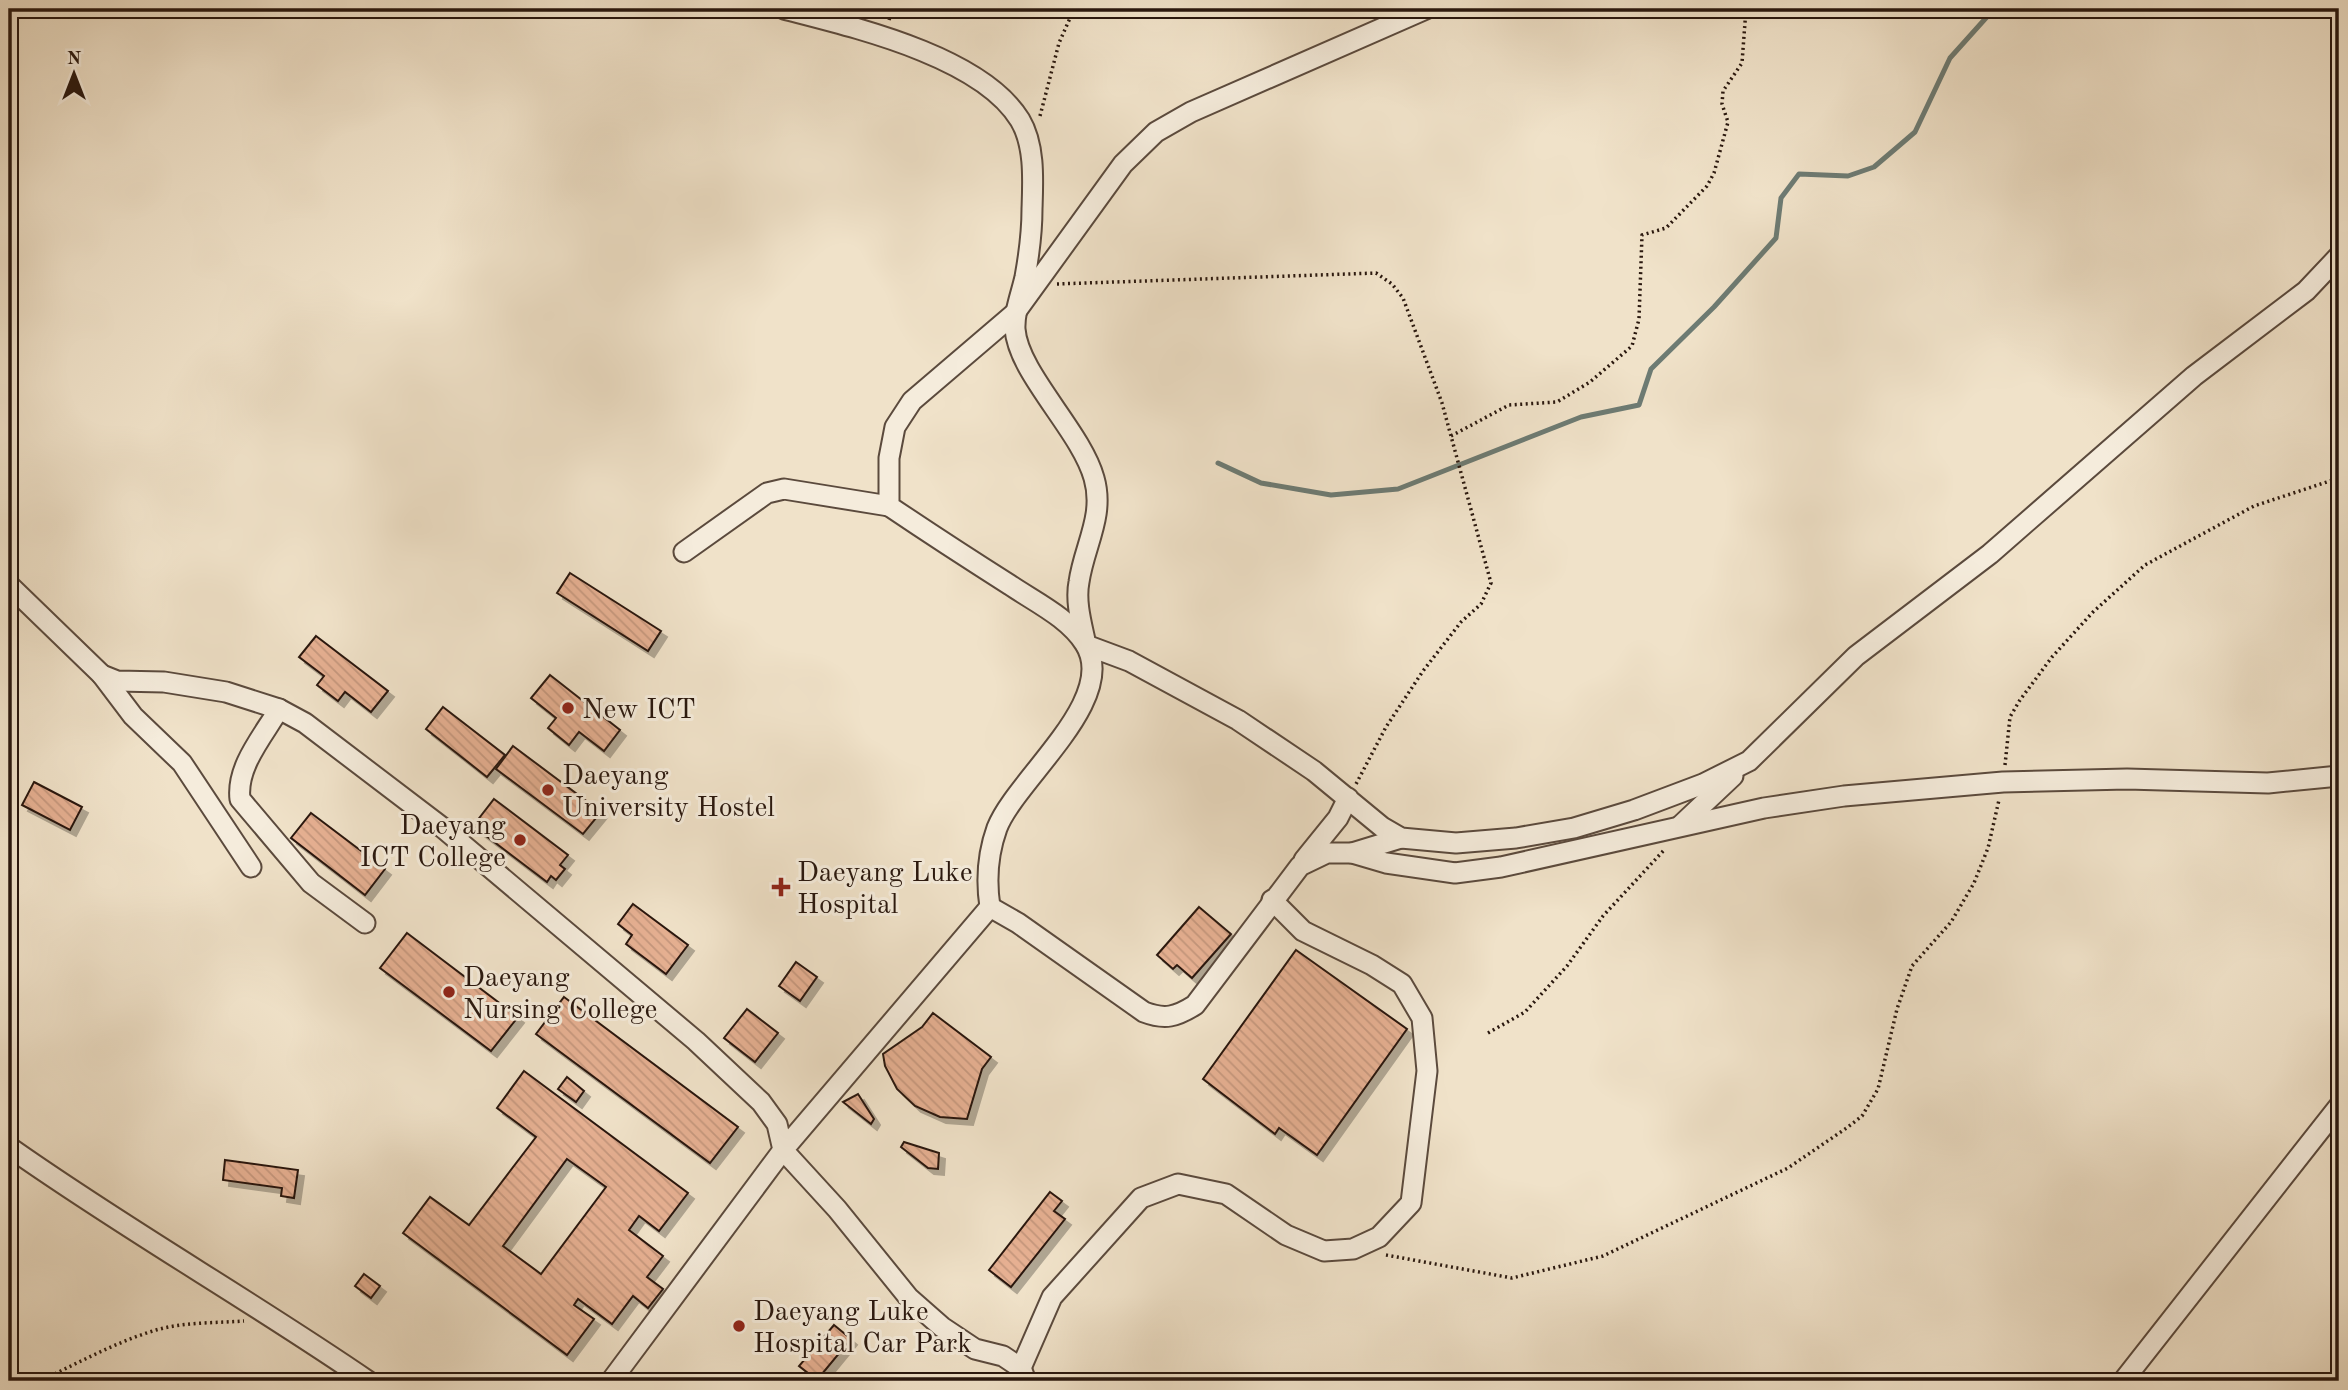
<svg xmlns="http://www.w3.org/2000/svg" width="2348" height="1390" viewBox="0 0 2348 1390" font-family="'Old Standard TT',serif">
  <defs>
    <pattern id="building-back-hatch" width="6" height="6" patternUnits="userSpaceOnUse" patternTransform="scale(1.75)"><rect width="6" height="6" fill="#e6b092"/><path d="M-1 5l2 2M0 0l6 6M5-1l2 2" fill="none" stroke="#c5977d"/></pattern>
    <filter id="shadow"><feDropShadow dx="6" dy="6" stdDeviation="0" flood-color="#0004"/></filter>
  </defs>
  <rect width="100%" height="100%" fill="#f0e2c9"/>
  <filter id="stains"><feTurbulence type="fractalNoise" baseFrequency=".00286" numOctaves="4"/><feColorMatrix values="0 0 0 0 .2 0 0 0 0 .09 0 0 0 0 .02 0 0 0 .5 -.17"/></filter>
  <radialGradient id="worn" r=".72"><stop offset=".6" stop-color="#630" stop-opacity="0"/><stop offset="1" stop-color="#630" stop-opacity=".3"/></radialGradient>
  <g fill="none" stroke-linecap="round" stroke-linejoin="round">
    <path stroke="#6d7b73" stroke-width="5" d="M1218,463L1261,483L1331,495L1398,489L1581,417L1639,405L1651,369L1714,307L1776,238L1781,198L1799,174L1848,176L1874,167L1901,144L1915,132L1950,58L1994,9"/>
  </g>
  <g fill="url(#building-back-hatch)" stroke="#29170e" stroke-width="2" fill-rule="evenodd" filter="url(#shadow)">
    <path d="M570,573L661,631L648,651L557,593Z"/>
    <path d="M316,636L388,691L371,712L345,692L338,701L317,685L324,676L299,657Z"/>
    <path d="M550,675L620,730L604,751L579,732L569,745L548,728L556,718L531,698Z"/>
    <path d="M443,707L505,755L487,777L426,729Z"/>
    <path d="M513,746L601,812L583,834L496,769Z"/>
    <path d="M34,782L82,807L70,830L22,805Z"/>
    <path d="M494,799L568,855L560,865L565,869L556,880L551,876L547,882L473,826Z"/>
    <path d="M311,813L385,869L365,895L291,838Z"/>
    <path d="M633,904L688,945L666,974L626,944L632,935L618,924Z"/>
    <path d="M1199,907L1231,934L1192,978L1177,965L1173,969L1157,955Z"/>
    <path d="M407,933L518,1017L491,1051L380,968Z"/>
    <path d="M1296,950L1407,1029L1317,1155L1279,1128L1275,1134L1203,1079Z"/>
    <path d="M796,962L817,977L800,1001L779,986Z"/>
    <path d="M564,997L738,1127L710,1163L536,1034Z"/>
    <path d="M747,1009L778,1033L755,1062L724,1038Z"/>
    <path d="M933,1013L991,1057L982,1069L967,1119L940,1117L915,1106L897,1089L885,1066L883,1054L922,1027Z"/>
    <path d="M524,1071L688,1193L659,1231L639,1216L629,1230L663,1256L647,1277L663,1289L648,1308L633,1296L612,1324L578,1299L574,1305L594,1319L567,1355L403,1233L430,1197L469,1225L536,1137L497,1108ZM567,1159L606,1187L541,1274L503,1246Z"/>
    <path d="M567,1077L584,1091L576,1102L558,1089Z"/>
    <path d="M858,1094L874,1119L871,1124L843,1102Z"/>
    <path d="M904,1142L939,1153L938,1169L928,1168L901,1147Z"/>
    <path d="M225,1160L298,1170L294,1198L281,1196L282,1188L223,1180Z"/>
    <path d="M1050,1192L1062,1201L1054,1211L1065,1219L1011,1287L989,1270Z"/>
    <path d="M364,1274L380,1286L371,1298L355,1286Z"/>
    <path d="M834,1325L851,1339L817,1380L799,1366Z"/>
  </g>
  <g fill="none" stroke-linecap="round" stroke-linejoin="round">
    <defs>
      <g id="minor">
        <path d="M784,9C853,27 981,56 1020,120C1035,145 1033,180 1032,209C1032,231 1029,255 1025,277C1021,295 1014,311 1015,329C1018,373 1081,431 1094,478C1105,516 1084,546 1079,582C1075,602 1082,625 1086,645L1129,661L1238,720L1314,771L1382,827L1401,838L1456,843L1516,838L1574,828L1634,810L1703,784L1749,761L1856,656L1990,554L2194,376L2306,291L2339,256"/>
        <path d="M684,552L767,493L784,489L889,506"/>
        <path d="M9,585L102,675L117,681L164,682L226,692L279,709L305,723L443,828L696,1041L761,1102L777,1124L783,1150L611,1381"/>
        <path d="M102,675L133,716L182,763L251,867"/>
        <path d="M279,709C263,736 236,767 240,799L311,883L365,923"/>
        <path d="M1681,825L1733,776"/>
        <path d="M1352,853L1401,838"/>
        <path d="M1304,860L1338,818L1348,798"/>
        <path d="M990,907L1018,923L1144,1012C1165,1020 1176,1017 1195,1005L1300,866L1327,853H1352L1386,863L1455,873L1501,867L1764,808L1844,796L2003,782L2127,779L2268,783L2339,776"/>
        <path d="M990,907C986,881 988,853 997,828C1016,779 1120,699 1085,644C1069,618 1035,602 1010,585C969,559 929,533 889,506V458L895,427L912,401L1015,313L1123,164L1156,132L1191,112L1426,9"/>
        <path d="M990,907L783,1150L837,1209L909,1298L942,1327L975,1349L1003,1356L1021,1368L1026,1381"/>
        <path d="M9,1147C125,1229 250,1300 368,1381"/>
        <path d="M1021,1368L1052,1297L1141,1198L1178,1184L1226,1194L1286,1235L1324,1251L1353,1249L1379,1237L1411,1203L1427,1071L1422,1018L1402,984L1372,965L1303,931L1272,900"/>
        <path d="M2123,1381L2339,1106"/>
      </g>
    </defs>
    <use href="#minor" stroke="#5b4a3d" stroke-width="23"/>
    <g stroke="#29170e" stroke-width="3.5" stroke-dasharray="2 3.5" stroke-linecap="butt">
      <path d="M889,20L893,9"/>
      <path d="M1040,116L1059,43L1074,9"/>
      <path d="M1057,284L1376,273L1392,284L1403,298L1442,403L1491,583L1481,604L1461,622L1423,671L1386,727L1356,784"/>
      <path d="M1451,436L1509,405L1557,402L1590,382L1632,346L1639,319L1642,235L1666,228L1707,186L1714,173L1728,122L1722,104L1723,91L1742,63L1746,9"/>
      <path d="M2005,765L2010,717L2020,700L2052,657L2093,612L2145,565L2254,506L2339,478"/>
      <path d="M1488,1033L1525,1012L1567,966L1603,916L1665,849"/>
      <path d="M1386,1255L1512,1278L1603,1256L1788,1168L1848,1127L1862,1116L1878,1089L1897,1009L1912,966L1951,922L1974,883L1988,848L1999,800"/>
      <path d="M40,1381C78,1363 116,1342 156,1330C184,1322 215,1323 244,1321"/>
    </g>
    <use href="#minor" stroke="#f5ecdc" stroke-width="19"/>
  </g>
  <g fill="#8f2418" stroke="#f5ecdc" stroke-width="2.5">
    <circle cx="568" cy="708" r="7"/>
    <circle cx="548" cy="790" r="7"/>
    <circle cx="520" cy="840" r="7"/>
    <path d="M777.5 876.5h7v7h7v7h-7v7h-7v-7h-7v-7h7z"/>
    <circle cx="449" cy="992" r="7"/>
    <circle cx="739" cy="1326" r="7"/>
  </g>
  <g text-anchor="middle" stroke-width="6" stroke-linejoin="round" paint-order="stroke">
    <g font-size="28" fill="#29170e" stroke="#f5ecdc" text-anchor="start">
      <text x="582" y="718">New ICT</text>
      <text x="562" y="784">Daeyang<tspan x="562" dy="32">University Hostel</tspan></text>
      <text x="506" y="834" text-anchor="end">Daeyang<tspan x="506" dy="32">ICT College</tspan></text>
      <text x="797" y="881">Daeyang Luke<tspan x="797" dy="32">Hospital</tspan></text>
      <text x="463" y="986">Daeyang<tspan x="463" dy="32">Nursing College</tspan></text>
      <text x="753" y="1320">Daeyang Luke<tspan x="753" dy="32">Hospital Car Park</tspan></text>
    </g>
  </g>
  <rect width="2348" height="1390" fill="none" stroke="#f0e2c9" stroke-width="35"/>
  <rect x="10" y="10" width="2327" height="1369" fill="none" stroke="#29170e" stroke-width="3.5"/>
  <rect x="18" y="18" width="2313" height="1355" fill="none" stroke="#29170e" stroke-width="2"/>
  <g transform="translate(74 74)" stroke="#f5ecdc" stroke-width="5" paint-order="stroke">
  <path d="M0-5L12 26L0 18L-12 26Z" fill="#29170e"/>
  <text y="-10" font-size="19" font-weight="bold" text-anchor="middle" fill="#29170e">N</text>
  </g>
  <rect width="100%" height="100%" filter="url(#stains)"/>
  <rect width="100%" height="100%" fill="url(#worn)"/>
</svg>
